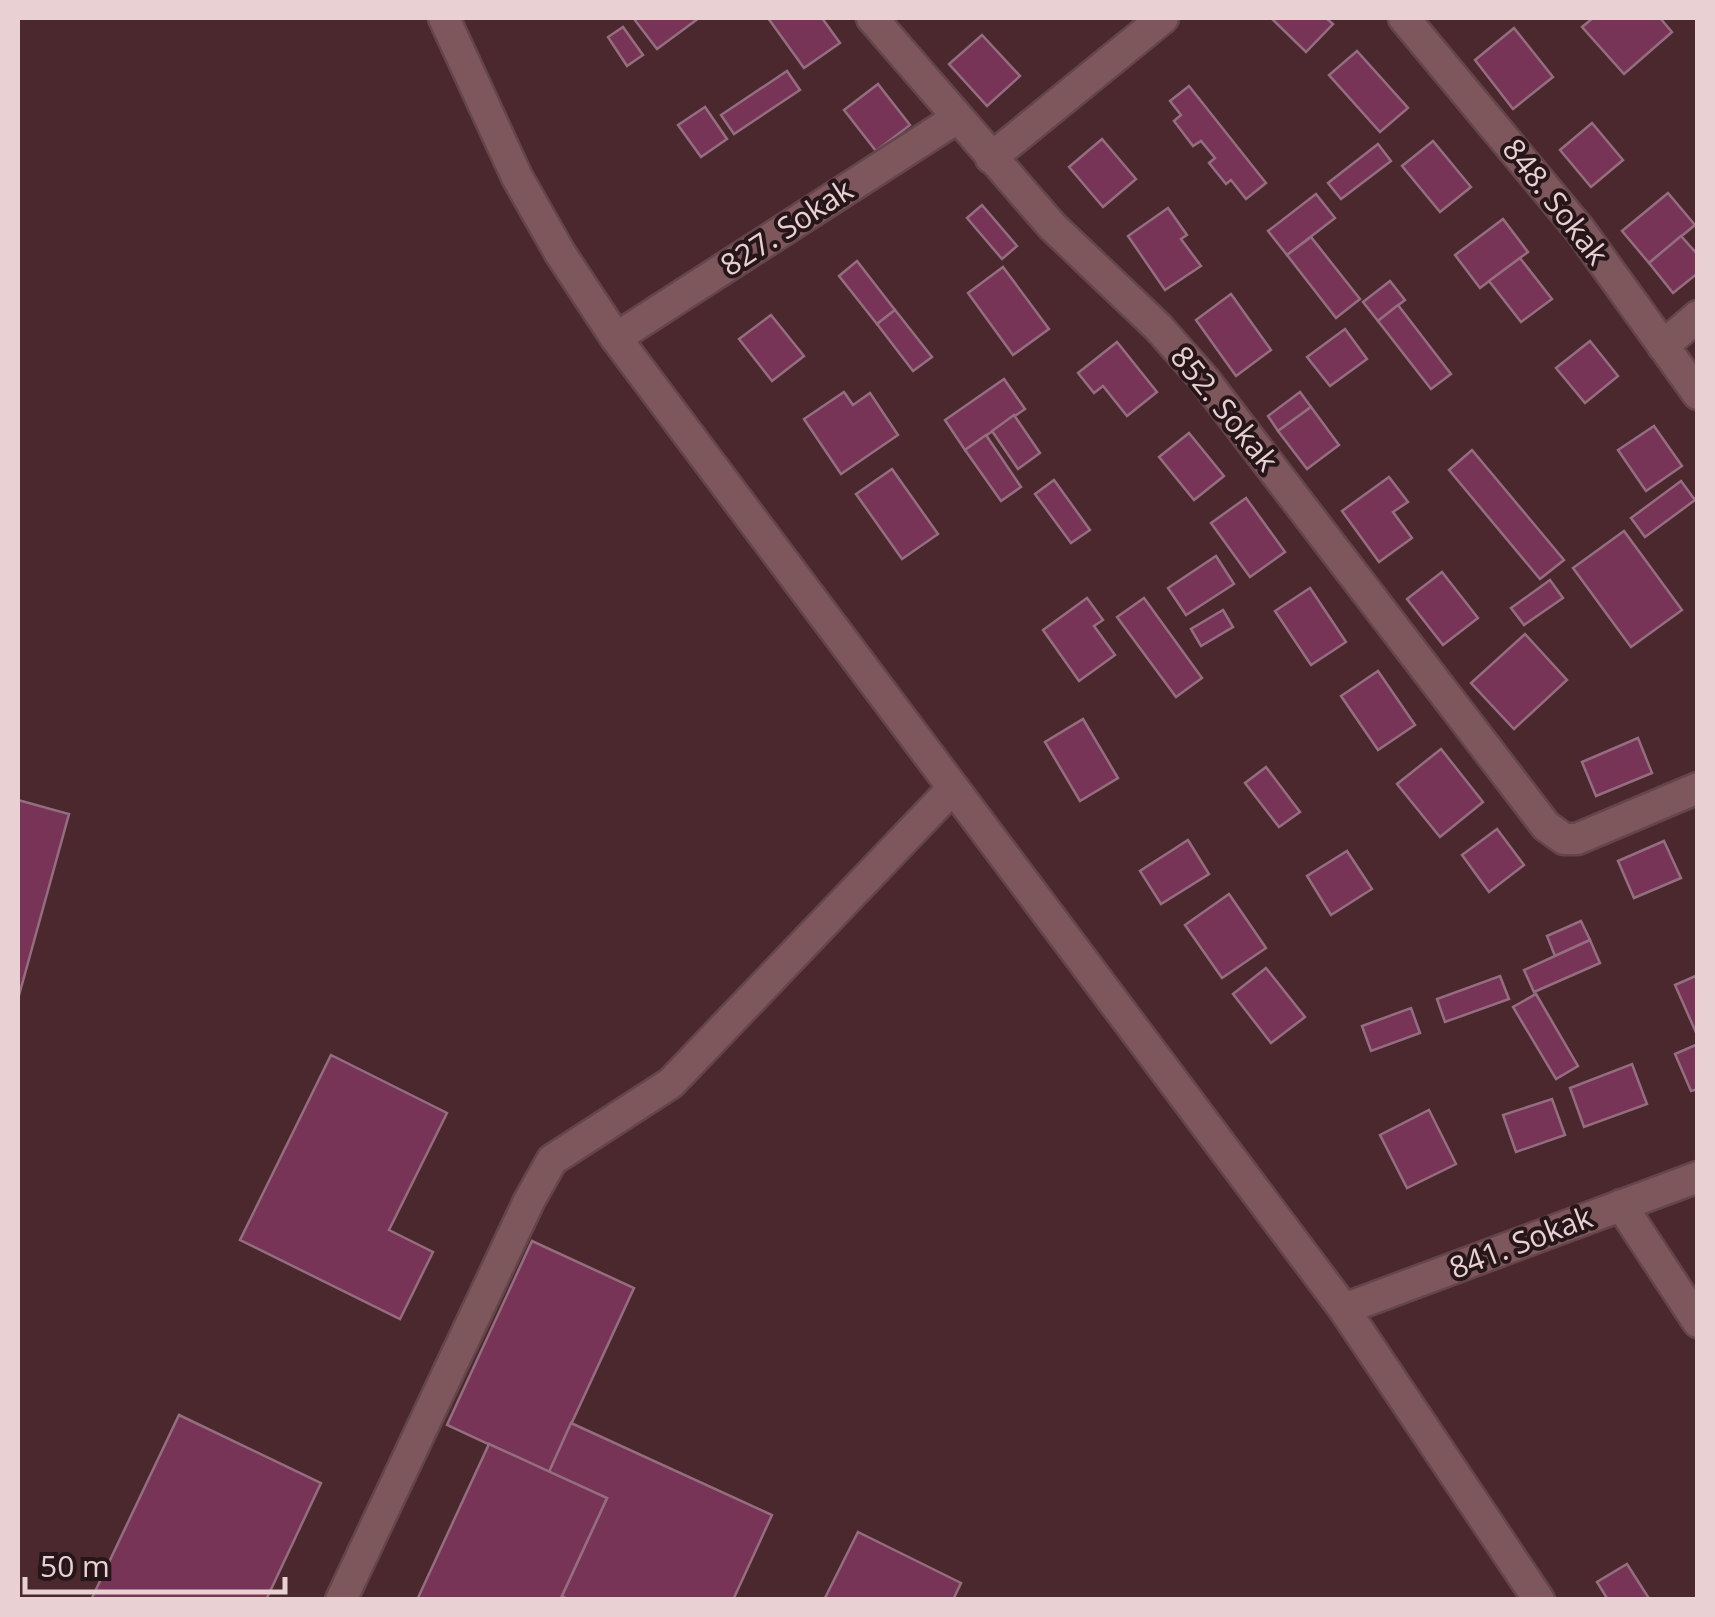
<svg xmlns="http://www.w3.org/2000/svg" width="1715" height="1617" viewBox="0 0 1715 1617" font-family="'Open Sans',sans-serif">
  <rect width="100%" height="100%" fill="#4b282e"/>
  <g fill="#783457" stroke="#946e7f" stroke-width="2.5">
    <path d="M637,18H699L657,49L634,19Z"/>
    <path d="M768,18H822L840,43L804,68Z"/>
    <path d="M1271,18H1326L1333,24L1306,52Z"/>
    <path d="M1593,18H1660L1672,32L1624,74L1582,27Z"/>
    <path d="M623,27L643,55L627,66L608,37Z"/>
    <path d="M1514,28L1553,77L1513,109L1475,60Z"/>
    <path d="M982,35L1020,76L987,106L949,64Z"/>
    <path d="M1357,51L1408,108L1380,132L1329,75Z"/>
    <path d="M787,71L800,90L734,134L721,115Z"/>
    <path d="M878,84L910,125L876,151L844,110Z"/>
    <path d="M1189,86L1266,183L1246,199L1231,180L1226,184L1209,163L1215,158L1201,141L1193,146L1174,121L1181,115L1170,101Z"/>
    <path d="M705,107L727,139L701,157L678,125Z"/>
    <path d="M1592,123L1623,160L1591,187L1560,150Z"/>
    <path d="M1102,139L1136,179L1103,207L1069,167Z"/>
    <path d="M1433,141L1471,187L1440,212L1402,166Z"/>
    <path d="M1378,144L1391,161L1341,199L1328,183Z"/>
    <path d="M1668,193L1695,225L1649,263L1622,231Z"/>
    <path d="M1316,194L1335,218L1287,255L1268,231Z"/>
    <path d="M982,205L1017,246L1002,259L967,218Z"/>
    <path d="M1168,208L1187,235L1181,239L1201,266L1165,290L1128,236Z"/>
    <path d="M1503,219L1528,252L1480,288L1455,255Z"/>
    <path d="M1681,236L1698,255V273L1673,293L1649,263Z"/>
    <path d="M1311,237L1360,299L1336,318L1287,255Z"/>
    <path d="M1520,258L1552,299L1521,322L1489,281Z"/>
    <path d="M857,261L895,310L877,324L839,276Z"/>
    <path d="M1003,267L1049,329L1013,355L968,293Z"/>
    <path d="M1390,281L1405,300L1378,321L1363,302Z"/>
    <path d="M1231,294L1271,350L1236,376L1196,320Z"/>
    <path d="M1398,305L1451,374L1431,389L1378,321Z"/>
    <path d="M895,310L932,357L913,371L877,324Z"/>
    <path d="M771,315L804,356L772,381L739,339Z"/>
    <path d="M1345,329L1367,359L1330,386L1307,357Z"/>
    <path d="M1590,341L1618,376L1585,403L1556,368Z"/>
    <path d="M1117,342L1157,392L1127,416L1103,386L1094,393L1078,373Z"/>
    <path d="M1004,379L1025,409L965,450L945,420Z"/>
    <path d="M844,392L853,405L870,393L898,435L841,474L804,419Z"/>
    <path d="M1300,392L1311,407L1278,431L1268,416Z"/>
    <path d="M1311,407L1339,445L1307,469L1278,431Z"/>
    <path d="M1014,415L1040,453L1018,469L992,431Z"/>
    <path d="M1654,426L1682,466L1646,491L1618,450Z"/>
    <path d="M1189,433L1224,476L1194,500L1159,457Z"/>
    <path d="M986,435L1021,487L1001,501L965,450Z"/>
    <path d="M1472,450L1564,560L1540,579L1449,470Z"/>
    <path d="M892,469L938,534L902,559L856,494Z"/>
    <path d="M1389,477L1408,502L1393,512L1412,538L1379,562L1342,511Z"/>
    <path d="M1054,480L1090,530L1071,543L1035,494Z"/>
    <path d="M1681,481L1695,500L1645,537L1631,518Z"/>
    <path d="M1246,498L1285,552L1250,577L1211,523Z"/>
    <path d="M1624,531L1682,610L1631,647L1573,568Z"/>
    <path d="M1216,556L1234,584L1186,615L1168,588Z"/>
    <path d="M1442,572L1478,618L1443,645L1407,599Z"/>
    <path d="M1550,580L1563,598L1524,625L1511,608Z"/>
    <path d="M1310,588L1346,642L1311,665L1275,611Z"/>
    <path d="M1087,598L1103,620L1094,626L1115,655L1079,681L1043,630Z"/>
    <path d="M1144,598L1202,678L1176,697L1117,617Z"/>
    <path d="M1223,610L1233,627L1201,646L1191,629Z"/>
    <path d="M1525,634L1567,680L1514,729L1471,683Z"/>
    <path d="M1378,671L1415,725L1378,750L1341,696Z"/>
    <path d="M1083,719L1118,778L1080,801L1045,742Z"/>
    <path d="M1638,738L1652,773L1596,796L1582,762Z"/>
    <path d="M1441,749L1483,802L1440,837L1397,784Z"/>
    <path d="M1266,767L1300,812L1279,827L1245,783Z"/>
    <path d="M18,800L69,814L18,999Z"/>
    <path d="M1497,829L1524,865L1489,892L1462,855Z"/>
    <path d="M1188,840L1209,874L1161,904L1140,871Z"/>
    <path d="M1664,841L1681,878L1634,898L1618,861Z"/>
    <path d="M1347,851L1372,889L1331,915L1307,876Z"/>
    <path d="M1229,894L1266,948L1222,978L1185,925Z"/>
    <path d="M1581,921L1590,940L1555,956L1547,936Z"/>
    <path d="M1590,940L1600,963L1534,992L1524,970Z"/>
    <path d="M1266,968L1305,1017L1271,1043L1233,994Z"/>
    <path d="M1698,975V1037L1675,985Z"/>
    <path d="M1500,976L1509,999L1445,1022L1437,999Z"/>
    <path d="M1536,994L1578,1066L1556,1079L1513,1007Z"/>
    <path d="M1411,1008L1420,1033L1371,1051L1362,1026Z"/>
    <path d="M1698,1044V1089L1691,1091L1675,1054Z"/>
    <path d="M331,1055L447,1113L389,1230L433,1252L400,1319L240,1240Z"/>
    <path d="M1632,1064L1647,1104L1584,1127L1570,1088Z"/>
    <path d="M1552,1099L1565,1135L1516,1152L1503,1115Z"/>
    <path d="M1429,1110L1456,1164L1407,1188L1380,1135Z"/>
    <path d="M532,1241L634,1288L549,1472L447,1425Z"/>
    <path d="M179,1415L321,1483L266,1600H91Z"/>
    <path d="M571,1423L772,1515L733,1600H569L562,1596L607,1498L549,1472Z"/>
    <path d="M489,1444L607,1498L560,1600H417Z"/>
    <path d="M858,1532L961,1583L953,1600H824Z"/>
    <path d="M1627,1564L1650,1600H1608L1597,1582Z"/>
  </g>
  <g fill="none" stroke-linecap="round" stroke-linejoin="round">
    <defs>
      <g id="minor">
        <path d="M444,18L517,177L560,253L616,338L1344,1309L1539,1600"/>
        <path d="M872,18L1052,226L1158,327L1203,378L1546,826L1564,839H1577L1698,788"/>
        <path d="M1404,18L1580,230L1698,394"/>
        <path d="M991,158L1163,18"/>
        <path d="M616,338L957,118"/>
        <path d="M1663,346L1698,316"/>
        <path d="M1621,1205L1698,1322"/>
        <path d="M1344,1309L1698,1177"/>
        <path d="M341,1600L529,1201L552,1160L671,1083L953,788"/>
      </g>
    </defs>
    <use href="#minor" stroke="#64454b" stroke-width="35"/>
    <use href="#minor" stroke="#7e575c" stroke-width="30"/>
  </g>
  <g text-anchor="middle" stroke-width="8" stroke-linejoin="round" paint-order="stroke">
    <g font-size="30" fill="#e8d0d3" stroke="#271619">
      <text transform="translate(1555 202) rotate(52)" y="10">848. Sokak</text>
      <text transform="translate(787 228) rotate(-33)" y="10">827. Sokak</text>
      <text transform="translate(1224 409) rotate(51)" y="10">852. Sokak</text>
      <text transform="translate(1521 1243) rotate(-21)" y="10">841. Sokak</text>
    </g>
  </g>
  <rect width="1715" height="1617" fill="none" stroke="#e8d0d3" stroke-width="40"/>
  <path d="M25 1577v15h260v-15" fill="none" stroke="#e8d0d3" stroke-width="5"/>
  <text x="40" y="1577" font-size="30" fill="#e8d0d3" stroke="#271619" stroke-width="8" paint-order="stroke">50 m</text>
</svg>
